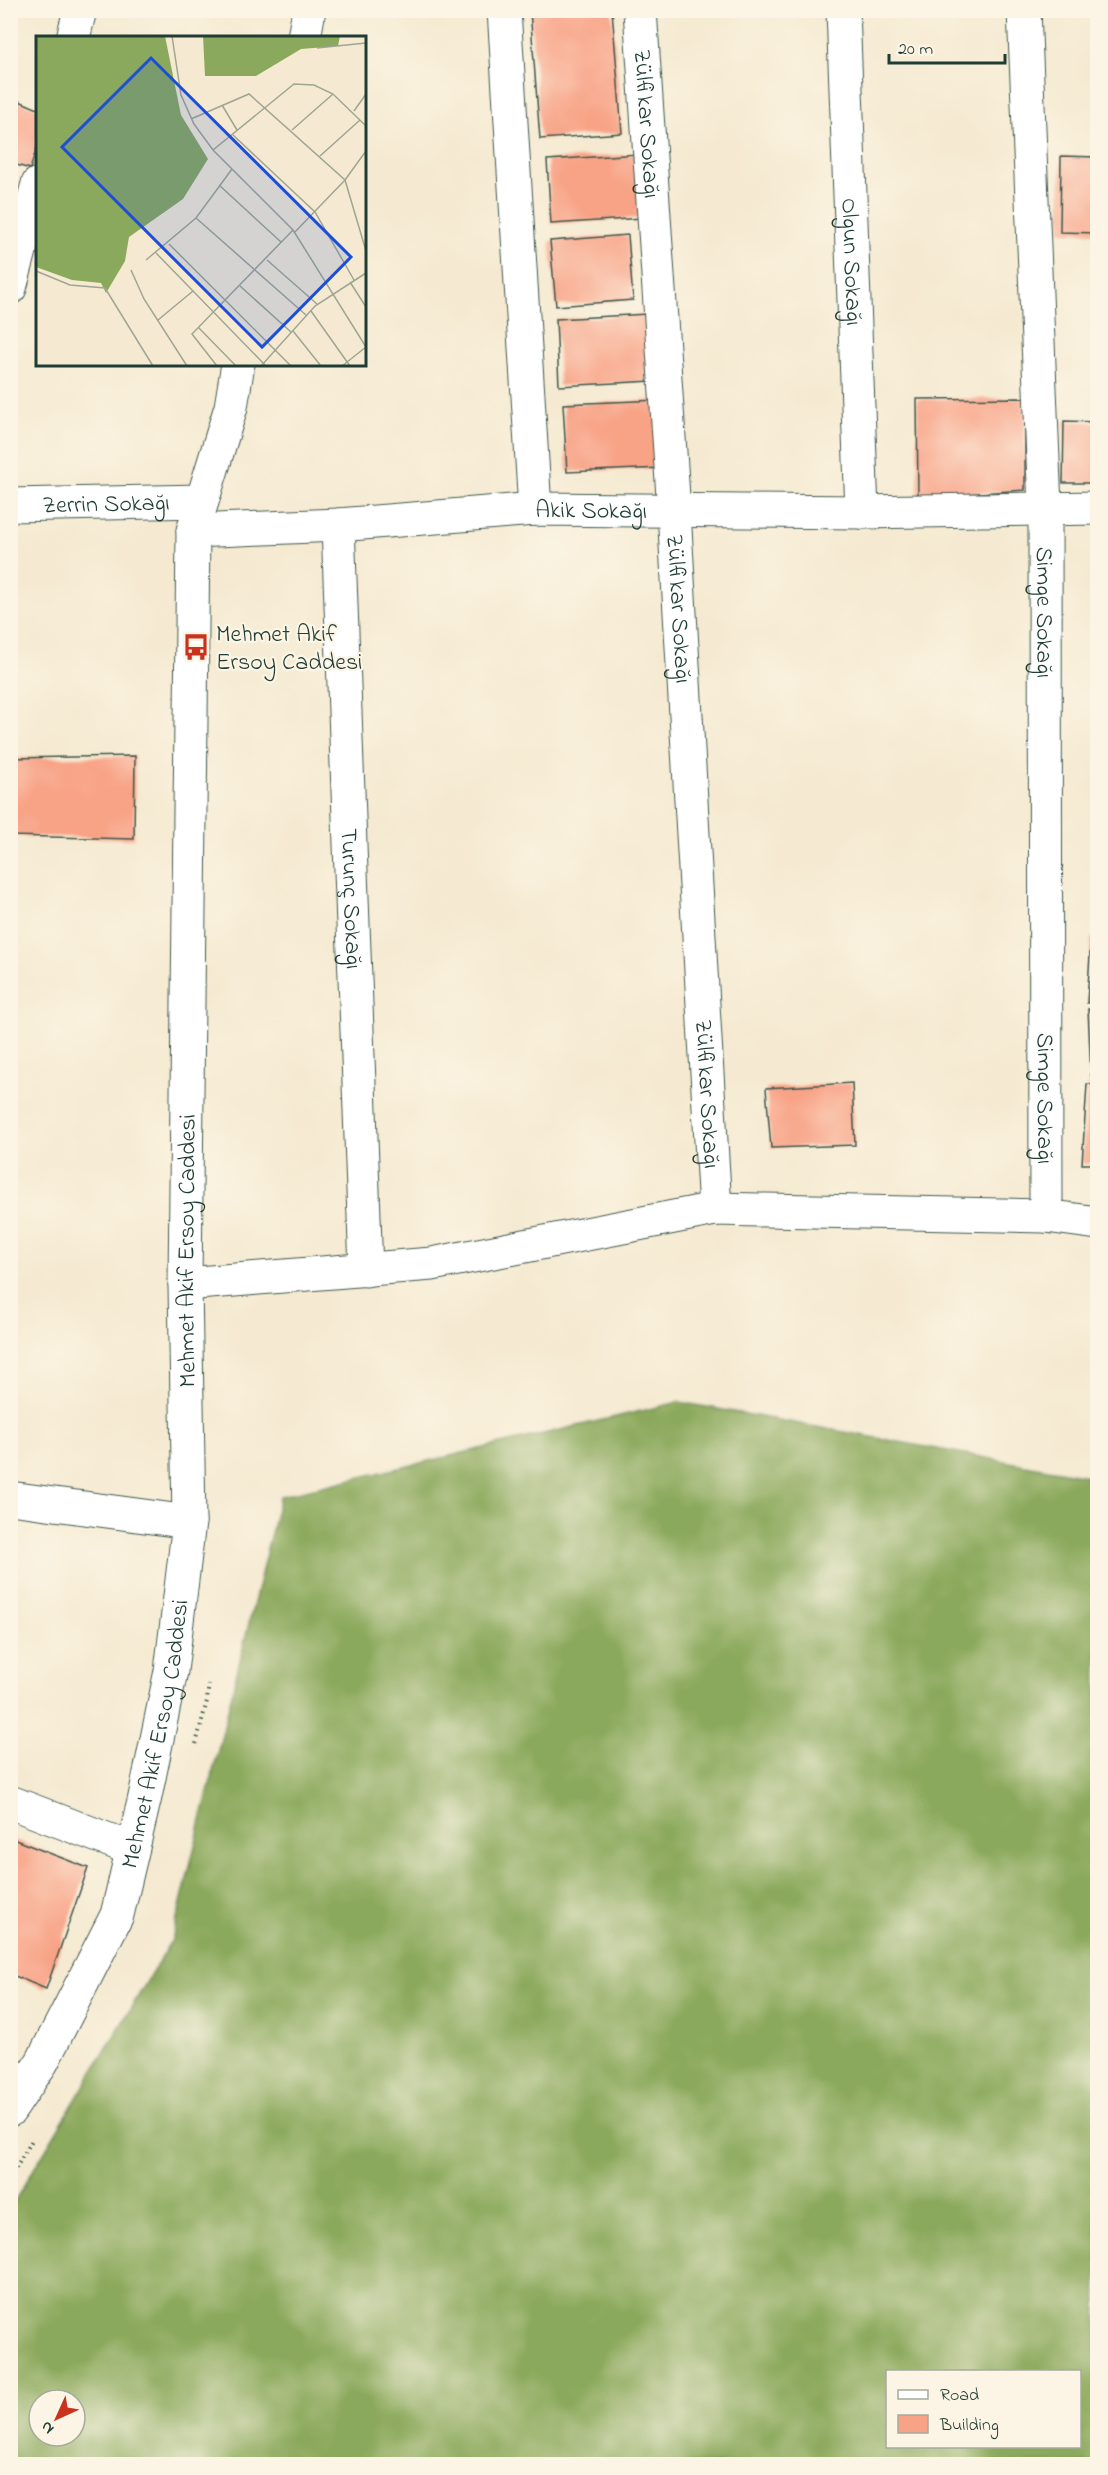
<svg xmlns="http://www.w3.org/2000/svg" width="1108" height="2475" viewBox="0 0 1108 2475" font-family="'Indie Flower',sans-serif">
  <rect width="100%" height="100%" fill="#fcf5e5"/>
  <filter id="ink" filterUnits="userSpaceOnUse"><feTurbulence type="fractalNoise" baseFrequency=".0167" numOctaves="2"/><feDisplacementMap in="SourceGraphic" scale="12" xChannelSelector="R" yChannelSelector="G"/><feConvolveMatrix kernelMatrix="1 2 1 2 8 2 1 2 1" color-interpolation-filters="sRGB"/></filter>
  <filter id="wash" filterUnits="userSpaceOnUse"><feTurbulence type="fractalNoise" baseFrequency=".008" numOctaves="4" result="noise"/><feDisplacementMap in="SourceGraphic" scale="24" xChannelSelector="R" yChannelSelector="G"/><feGaussianBlur stdDeviation="1.35" result="paint"/><feColorMatrix in="noise" values="0 0 0 0 0 0 0 0 0 0 0 0 0 0 0 0 0 1.4 0 .05"/><feComposite in="paint" operator="in"/></filter>
  <g filter="url(#wash)">
    <rect width="100%" height="100%" fill="#f5ead1"/>
    <path fill="#8ba95c" stroke="#557348" stroke-width="1.5" fill-rule="evenodd" d="M679,1402L1097,1478V2464H11V2207L172,1940L280,1496ZM888,2372H1080V2446H888ZM39,2400H75V2436H39Z"/>
    <g id="blocks">
      <g fill="#f8a386">
        <path d="M530,10H612L622,133L540,139Z"/>
        <path d="M10,97L38,109V144L30,169L10,163Z"/>
        <path d="M639,154L643,218L551,224L547,160Z"/>
        <path d="M1061,156L1098,157V233L1060,232Z"/>
        <path d="M628,235L633,300L556,306L550,241Z"/>
        <path d="M648,314L653,381L559,386L556,319Z"/>
        <path d="M1025,398V490L918,497L917,399Z"/>
        <path d="M660,400L662,468L567,472L563,404Z"/>
        <path d="M1064,421L1098,422V483H1063Z"/>
        <path d="M135,756L134,839L10,836V758Z"/>
        <path d="M1091,938H1098V1002L1087,1003Z"/>
        <path d="M1088,1009L1098,1010V1077L1091,1076Z"/>
        <path d="M852,1083L855,1145L771,1148L766,1088Z"/>
        <path d="M1087,1084L1098,1085V1164H1082Z"/>
        <path d="M10,1838L88,1868L46,1989L10,1974Z"/>
      </g>
    </g>
  </g>
  <g filter="url(#ink)">
    <use href="#blocks" fill-opacity="0" stroke="#3f574c" stroke-width="1.5"/>
    <g fill="none" stroke-linecap="round" stroke-linejoin="round">
      <defs>
        <g id="minor">
          <path d="M504,10L535,509"/>
          <path id="s1" d="M640,10L674,511L715,1209"/>
          <path id="s2" d="M843,10L862,512"/>
          <path id="s3" d="M1024,10L1045,507L1046,1216"/>
          <path d="M73,38L80,10"/>
          <path d="M10,288L38,184"/>
          <path id="s4" d="M10,505L202,501"/>
          <path id="s5" d="M338,525L366,1270"/>
          <path id="s6" d="M193,531L338,525L535,509L862,512L1098,508"/>
          <path d="M185,1284L432,1264L715,1209L1046,1216L1098,1223"/>
          <path d="M10,1498L189,1522"/>
          <path d="M10,1802L132,1849"/>
        </g>
        <g id="tertiary">
          <path d="M304,38L309,10"/>
          <path id="s7" d="M10,2110L42,2062L117,1915L145,1797L171,1671L189,1522L185,1284L193,531L231,407L238,364"/>
        </g>
      </defs>
      <use href="#minor" stroke="#3f574c" stroke-width="35"/>
      <use href="#tertiary" stroke="#3f574c" stroke-width="35"/>
      <g stroke="#3f574c" stroke-width="4" stroke-dasharray="1.5 4.5" stroke-linecap="butt">
        <path d="M196,1744L207,1701L209,1681"/>
        <path d="M10,2179L32,2140"/>
      </g>
      <use href="#minor" stroke="#fff" stroke-width="33"/>
      <use href="#tertiary" stroke="#fff" stroke-width="33"/>
    </g>
  </g>
  <defs>
    <symbol id="bus-bare" viewBox="-9 -9 18 18"><path d="M-5-6H5V4H4V6H2V4H-2V6H-4V4H-5ZM-3.5-4V0h7V-4ZM-3.5 1.2v1.5H-2V1.2ZM2 1.2v1.5H3.5V1.2Z" fill="#c8321e" stroke="#fcf5e5" stroke-width="2.5" paint-order="stroke"/></symbol>
  </defs>
  <g fill-rule="evenodd">
    <use href="#bus-bare" x="177" y="628" width="38" height="38"/>
  </g>
  <g text-anchor="middle" stroke-width="4.5" stroke-linejoin="round" paint-order="stroke">
    <g font-size="24" fill="#1f3d34" stroke="#fcf5e5">
      <text dy="8" stroke="none"><textPath href="#s1" startOffset="114">Zülfikar Sokağı</textPath></text>
      <text dy="8" stroke="none"><textPath href="#s2" startOffset="252">Olgun Sokağı</textPath></text>
      <text dy="8" stroke="none"><textPath href="#s4" startOffset="96">Zerrin Sokağı</textPath></text>
      <text dy="8" stroke="none"><textPath href="#s6" startOffset="399">Akik Sokağı</textPath></text>
      <text dy="8" stroke="none"><textPath href="#s1" startOffset="600">Zülfikar Sokağı</textPath></text>
      <text dy="8" stroke="none"><textPath href="#s3" startOffset="603">Simge Sokağı</textPath></text>
      <text dy="8" stroke="none"><textPath href="#s5" startOffset="374">Turunç Sokağı</textPath></text>
      <text dy="8" stroke="none"><textPath href="#s1" startOffset="1086">Zülfikar Sokağı</textPath></text>
      <text dy="8" stroke="none"><textPath href="#s3" startOffset="1089">Simge Sokağı</textPath></text>
      <text dy="8" stroke="none"><textPath href="#s7" startOffset="894">Mehmet Akif Ersoy Caddesi</textPath></text>
      <text dy="8" stroke="none"><textPath href="#s7" startOffset="408">Mehmet Akif Ersoy Caddesi</textPath></text>
    </g>
    <g font-size="24" fill="#1f3d34" stroke="#fcf5e5" text-anchor="start">
      <text x="216" y="641">Mehmet Akif<tspan x="216" dy="28">Ersoy Caddesi</tspan></text>
    </g>
  </g>
  <g transform="translate(36 36)">
    <rect width="330" height="330" fill="#f5ead1"/>
    <path d="M0,0H129L145,79L172,123L147,163L93,201L89,225L70,257L65,247L36,244L0,231ZM167,0H304L302,10L265,13L220,40H169Z" fill="#8ba95c"/>
    <path fill="none" stroke="#9fa592" stroke-width="1.5" d="M136,0L145,59L158,88L177,114L257,194L330,311M281,12L330,7M186,69L201,94M318,75L330,58M155,83L213,58L309,144L330,215M256,94L297,58M197,99L279,176L318,244M177,114L258,48L278,49L297,58L330,90M284,120L324,84M183,149L245,206M160,182L270,279M258,197L309,144L330,115M133,208L255,330M120,217L229,329M110,224L160,182L196,133M231,224L281,268M95,234L108,263L151,330M0,235L34,249L69,252L117,330M314,246L330,271M204,250L255,296M275,275L314,330M122,284L157,255M162,291L200,330M257,295L285,330M181,330L156,298L257,194M225,330L279,270L330,237M306,330L330,311"/>
    <path fill="#1d4ed8" fill-opacity="0.15" stroke="#1d4ed8" stroke-width="3" d="M115,22L315,221L226,311L26,111Z"/>
    <rect width="330" height="330" fill="none" stroke="#1f3d34" stroke-width="3"/>
  </g>
  <rect width="1108" height="2475" fill="none" stroke="#fcf5e5" stroke-width="36"/>
  <rect x="886" y="2370" width="195" height="78" fill="#fcf5e5" stroke="#a4ab9e" stroke-width="1.5"/>
  <rect x="898" y="2390" width="30" height="9" fill="#ffffff" stroke="#a4ab9e" stroke-width="1.5"/>
  <text x="940" y="2400" font-size="18" fill="#1f3d34">Road</text>
  <rect x="898" y="2415" width="30" height="18" fill="#f8a386" stroke="#a4ab9e" stroke-width="1.5"/>
  <text x="940" y="2430" font-size="18" fill="#1f3d34">Building</text>
  <g transform="translate(57 2418) rotate(225)"><circle r="28" fill="#fcf5e5" stroke="#a4ab9e" stroke-width="1.5"/>
  <path d="M0-4.5L10 22L0 15L-10 22Z" fill="#c8321e"/>
  <text y="-9" font-size="16" font-weight="bold" text-anchor="middle" fill="#1f3d34">N</text>
  </g>
  <path d="M889 54v9h116v-9" fill="none" stroke="#1f3d34" stroke-width="3"/>
  <text x="898" y="54" font-size="18" fill="#1f3d34" stroke="#fcf5e5" stroke-width="4.5" paint-order="stroke">20 m</text>
</svg>
